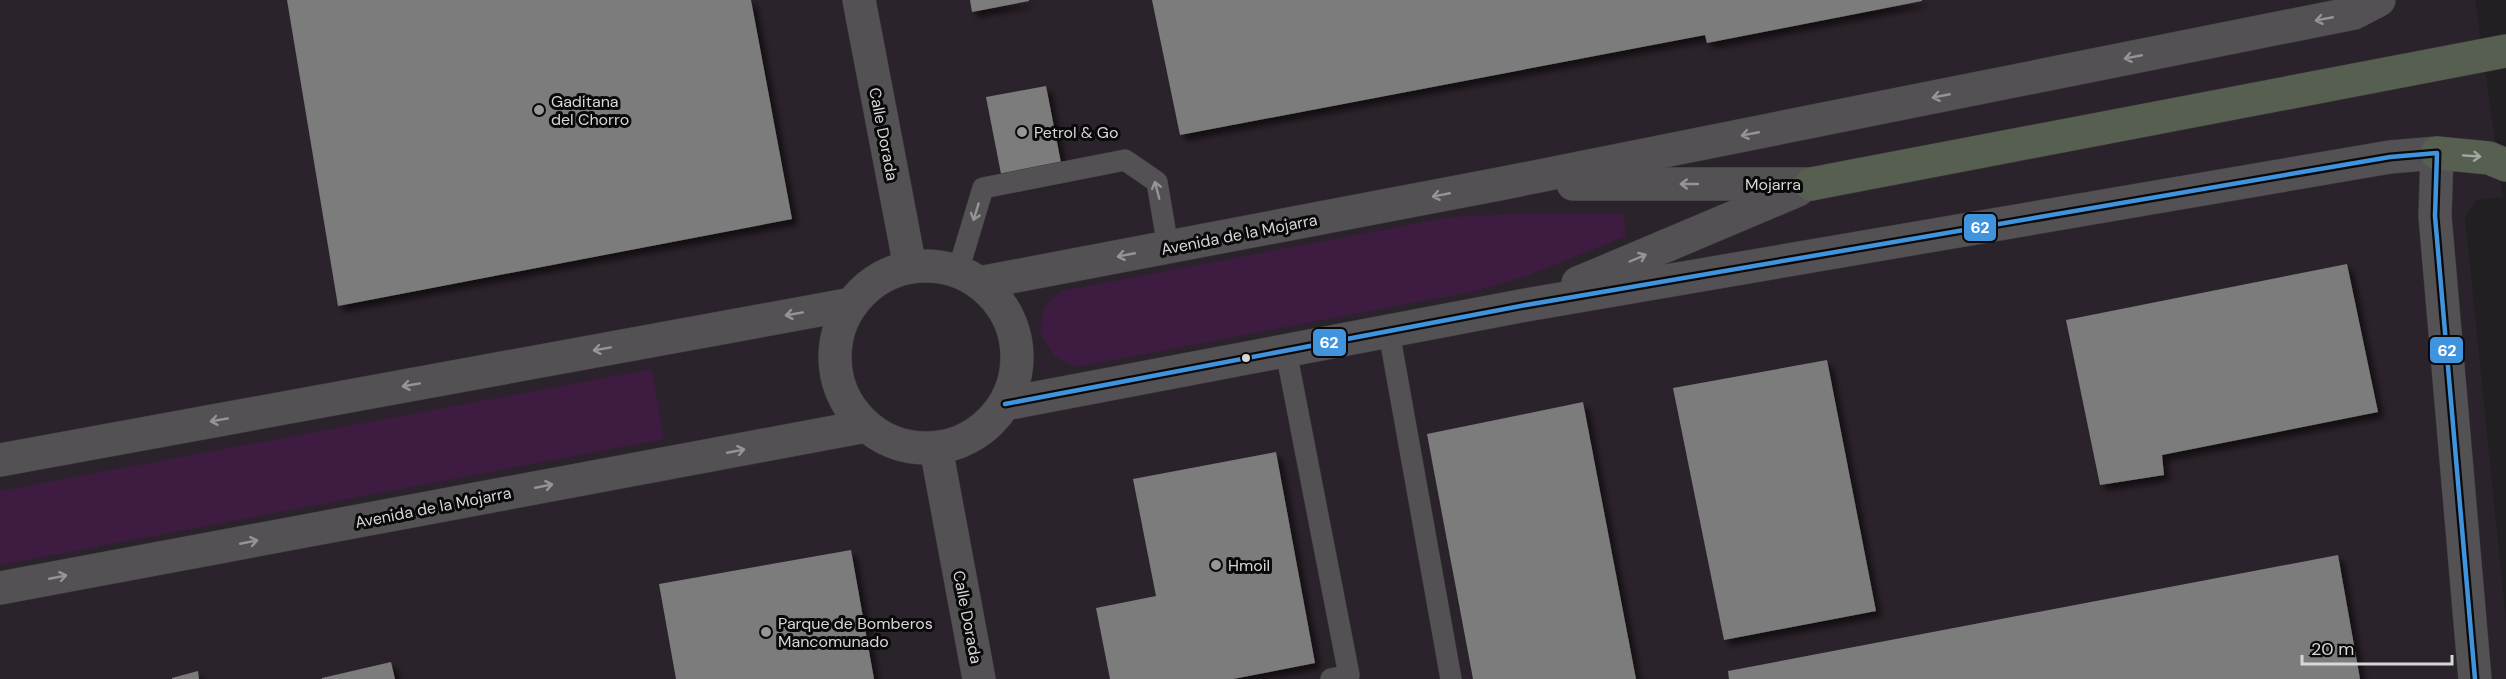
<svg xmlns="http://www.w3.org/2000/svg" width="2506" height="679" viewBox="0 0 2506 679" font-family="'DM Sans',sans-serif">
  <defs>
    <filter id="shadow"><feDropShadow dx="5.5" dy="5.5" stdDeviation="3" flood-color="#0009"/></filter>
  </defs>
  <rect width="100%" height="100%" fill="#211f21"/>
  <path fill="#2b232b" d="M0,0H2475L2503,197L2477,200L2465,217L2506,621V679H0Z"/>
  <g fill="#3e1c42">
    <path d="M1518,214H1623L1626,236L1526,276L1475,291L1076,367L1055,357L1040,333L1044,308L1061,291L1451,217Z"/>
    <path d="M652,369L664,439L0,565V491Z"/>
  </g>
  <g fill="#7d7b7d" filter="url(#shadow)">
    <path d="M287,0H751L792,219L338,306Z"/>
    <path d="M970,0H1029V1L972,12Z"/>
    <path d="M1152,0H1922V1L1707,43L1705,35L1180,135Z"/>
    <path d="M1046,86L1063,173L1003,184L986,97Z"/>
    <path d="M2347,264L2378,412L2162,455L2164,475L2100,485L2066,320Z"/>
    <path d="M1827,360L1876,611L1724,640L1673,388Z"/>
    <path d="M1583,402L1636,679H1473L1427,434Z"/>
    <path d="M1276,452L1315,663L1233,679H1110L1096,608L1156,596L1133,479Z"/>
    <path d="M851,550L874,679H676L659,584Z"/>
    <path d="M2338,555L2360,679H1729L1728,671Z"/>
    <path d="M391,662L395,679H322V678Z"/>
    <path d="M198,671L199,679H172V678Z"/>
  </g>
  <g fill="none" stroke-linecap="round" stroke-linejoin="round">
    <defs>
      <g id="service">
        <path d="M958,271L983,188L1125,160L1157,182L1168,247"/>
        <path d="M1389,332L1451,679"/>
        <path d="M1286,351L1349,675L1331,679"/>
      </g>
      <g id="minor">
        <path d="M859,0L910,267"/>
        <path d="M1573,184H1811"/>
        <circle cx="926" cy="357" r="91"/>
        <path d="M979,283L1499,184L2354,13L2379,0"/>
        <path d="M1578,283L1798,190"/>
        <path d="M1005,404L1526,305L2390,157L2437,153L2435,216L2475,679"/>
        <path d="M936,448L979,679"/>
        <path d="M0,460L852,304"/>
        <path d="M0,588L866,426"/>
      </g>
      <g id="motorway">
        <path d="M2437,153L2489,158L2506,165"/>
        <path d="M1811,184L2506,51"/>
      </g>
    </defs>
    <use href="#service" stroke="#3b3a3c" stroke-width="22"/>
    <use href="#minor" stroke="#3b3a3c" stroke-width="34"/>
    <use href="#motorway" stroke="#3b3a3c" stroke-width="34"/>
    <use href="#service" stroke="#535153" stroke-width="21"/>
    <use href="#minor" stroke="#535153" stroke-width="33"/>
    <use href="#motorway" stroke="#575f50" stroke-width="33"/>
    <defs>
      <path id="bus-1" d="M1005,404L1526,305L2390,157L2437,153L2435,216L2475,679"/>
    </defs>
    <use href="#bus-1" stroke="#0a090a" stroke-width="9"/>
    <use href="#bus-1" stroke="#4094de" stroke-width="4.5"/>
  </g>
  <defs><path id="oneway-shaft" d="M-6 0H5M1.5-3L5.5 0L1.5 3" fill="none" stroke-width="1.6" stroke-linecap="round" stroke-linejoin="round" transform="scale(1.5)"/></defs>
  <g stroke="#969496">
    <use href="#oneway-shaft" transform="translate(2324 19) rotate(169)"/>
    <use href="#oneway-shaft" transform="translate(2133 57) rotate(169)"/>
    <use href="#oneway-shaft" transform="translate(1941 96) rotate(169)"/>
    <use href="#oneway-shaft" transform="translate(1750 134) rotate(169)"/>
    <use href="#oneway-shaft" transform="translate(1689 184) rotate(-180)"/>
    <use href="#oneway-shaft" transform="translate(1157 190) rotate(-105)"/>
    <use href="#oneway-shaft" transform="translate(1441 195) rotate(169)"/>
    <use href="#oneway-shaft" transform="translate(976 212) rotate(107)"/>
    <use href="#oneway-shaft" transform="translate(1126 255) rotate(169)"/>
    <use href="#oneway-shaft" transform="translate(1638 258) rotate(-23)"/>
    <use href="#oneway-shaft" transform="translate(794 314) rotate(170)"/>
    <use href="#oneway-shaft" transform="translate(602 349) rotate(170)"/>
    <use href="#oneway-shaft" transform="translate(411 385) rotate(170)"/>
    <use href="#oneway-shaft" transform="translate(219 420) rotate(170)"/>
    <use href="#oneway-shaft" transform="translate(736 451) rotate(-11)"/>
    <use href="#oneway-shaft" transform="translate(544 486) rotate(-11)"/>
    <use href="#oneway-shaft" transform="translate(249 542) rotate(-11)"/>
    <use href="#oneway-shaft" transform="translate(58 577) rotate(-11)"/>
  </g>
  <use stroke="#a4a6a2" href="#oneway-shaft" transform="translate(2472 156) rotate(4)"/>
  <g fill="#989699" stroke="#0a090a" stroke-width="2">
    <circle cx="539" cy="110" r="6"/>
    <circle cx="1022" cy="132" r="6"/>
    <circle cx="1216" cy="565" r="6"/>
    <circle cx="766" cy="632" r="6"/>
  </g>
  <circle fill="#d8d6d9" stroke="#0a090a" stroke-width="2" cx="1246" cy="358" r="5"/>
  <g text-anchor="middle" stroke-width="6" stroke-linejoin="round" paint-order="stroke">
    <g font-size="16" fill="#d8d6d9" stroke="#0a090a" text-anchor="start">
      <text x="551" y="107">Gaditana<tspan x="551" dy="18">del Chorro</tspan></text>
      <text x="1034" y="138">Petrol &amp; Go</text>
      <text x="1228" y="571">Hmoil</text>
      <text x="778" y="629">Parque de Bomberos<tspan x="778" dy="18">Mancomunado</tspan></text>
    </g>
    <g font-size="16" fill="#d8d6d9" stroke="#0a090a">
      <text transform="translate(884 134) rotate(79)" y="6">Calle Dorada</text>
      <text x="1773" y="190">Mojarra</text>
      <text transform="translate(1239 234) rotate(-11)" y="6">Avenida de la Mojarra</text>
      <text transform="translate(433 507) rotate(-11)" y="6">Avenida de la Mojarra</text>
      <text transform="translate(968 617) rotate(79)" y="6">Calle Dorada</text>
    </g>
  </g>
  <g stroke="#0a090a" stroke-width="2">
    <rect x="1963" y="213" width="34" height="29" rx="6" fill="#4094de"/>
    <rect x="1312" y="328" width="35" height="29" rx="6" fill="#4094de"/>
    <rect x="2429" y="336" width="35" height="28" rx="6" fill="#4094de"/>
  </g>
  <g font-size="16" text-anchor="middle" font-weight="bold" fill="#fff">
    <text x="1980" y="233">62</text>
    <text x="1329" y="348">62</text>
    <text x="2447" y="356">62</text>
  </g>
  <path d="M2302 655v9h150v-9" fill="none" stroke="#d8d6d9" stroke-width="3"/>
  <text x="2311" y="655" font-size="18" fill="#d8d6d9" stroke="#0a090a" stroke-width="4.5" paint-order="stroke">20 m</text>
</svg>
